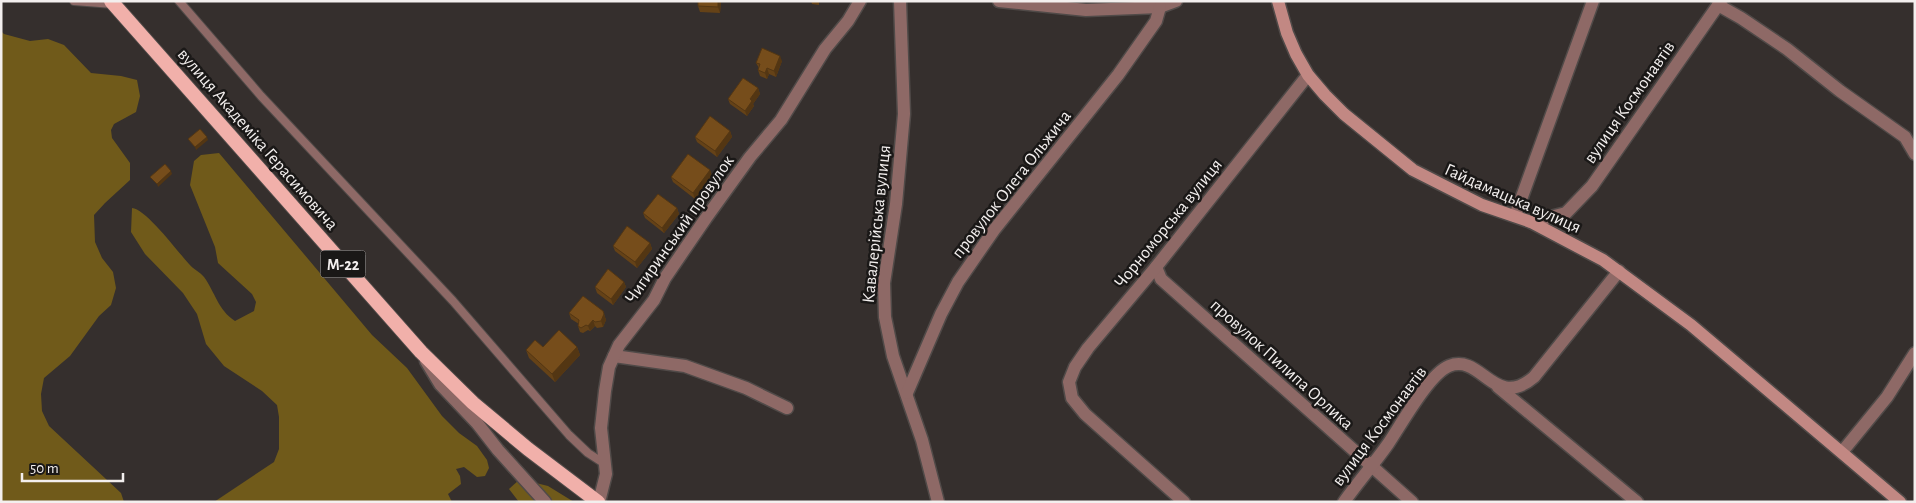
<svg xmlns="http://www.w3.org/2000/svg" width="1916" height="503" viewBox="0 0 1916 503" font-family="'Alegreya Sans',sans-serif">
  <rect width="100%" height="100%" fill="#352f2d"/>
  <g fill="#705a1a">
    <path d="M1,31L4,34L30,41L48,39L64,45L91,73L121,76L137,80L140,96L136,112L114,124L111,130L112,138L130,163V180L105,203L94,215L95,242L102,258L113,272L116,288L111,305L99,316L70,356L44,378L41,394L42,411L49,426L121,493L124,502H1Z"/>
    <path d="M219,153L372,335L407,368L442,416L459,433L477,446L487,460L489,468L485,476L477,477L464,467L456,469L460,476L461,484L448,494L452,502H214L274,462L279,449V417L277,405L262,391L224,366L206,344L197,314L183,293L145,254L131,232L132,208C146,209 178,252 189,264C193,269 200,272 204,277C215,292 218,310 235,321L254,311L256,302L252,294L218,263L215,247L190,185L194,161L201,155Z"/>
    <path d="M520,479L548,486L574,502H519L509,489Z"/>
  </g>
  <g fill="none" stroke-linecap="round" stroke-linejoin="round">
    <defs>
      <g id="service">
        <path d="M74,1L113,4"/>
        <path d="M179,1L261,96L453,301L569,435L588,453L605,464"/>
      </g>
      <g id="minor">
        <path d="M900,1L904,114L896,204L884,283L885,317L893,356L922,440L938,502"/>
        <path d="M999,1L1086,10L1160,7L1176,1"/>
        <path d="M1718,5L1741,18L1787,49L1840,91L1905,137L1915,154"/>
        <path d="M1515,216L1593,1"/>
        <path d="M1531,222L1566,213L1592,186L1721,1"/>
        <path d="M1156,267L1161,279L1412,502"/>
        <path d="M614,356L685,366L746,388L787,408"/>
        <path d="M426,361L440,384L477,423L498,450L545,502"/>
        <path d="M1498,387L1637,502"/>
        <path d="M907,393L941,314L958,282L994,230L1118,75L1156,21L1160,7"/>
        <path d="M1842,452L1887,397L1915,353"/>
        <path d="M599,502L606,474L601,428L605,391L609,367L619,345L654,300L665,278L706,218L750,157L781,120L825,49L848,21L860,1"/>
        <path d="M1184,502L1085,414L1072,398L1069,382L1075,367L1088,348L1156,267L1308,75"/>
        <path d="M1344,502C1358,482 1374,464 1388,444C1401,425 1429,374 1449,366C1482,353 1494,411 1534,377L1619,271"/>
      </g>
      <path id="secondary" d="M1278,1L1287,33L1296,54L1308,75L1325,95L1344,114L1413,170L1482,205L1531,222L1603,260L1691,325L1900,502"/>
      <path id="trunk" d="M111,1L421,352L473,403L528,449L598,502"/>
    </defs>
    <use href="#service" stroke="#504a48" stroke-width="10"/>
    <use href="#minor" stroke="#504a48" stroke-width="15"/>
    <use href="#secondary" stroke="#504a48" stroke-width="15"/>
    <use href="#trunk" stroke="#504a48" stroke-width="16"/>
    <use href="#service" stroke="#8e6966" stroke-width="8"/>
    <use href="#minor" stroke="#8e6966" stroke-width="12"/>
    <use href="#secondary" stroke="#c28883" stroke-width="12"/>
    <use href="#trunk" stroke="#f1b0aa" stroke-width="14"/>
  </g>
  <g fill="#654217">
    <path d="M721,1L720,13L700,12L698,6Z"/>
    <path d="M811,1H819V5L812,4Z"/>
    <path d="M782,61L776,77L769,74L767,79L760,76L758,70L759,68L756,63Z"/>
    <path d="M758,88L760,94L753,104L754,106L747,116L730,104L728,99Z"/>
    <path d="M730,131L732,137L717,157L697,142L695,137Z"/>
    <path d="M710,170L712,176L695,199L673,182L671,177Z"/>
    <path d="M677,208L679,214L664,233L645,218L643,213Z"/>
    <path d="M650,243L652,249L637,268L615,251L613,246Z"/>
    <path d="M624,282L626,287L613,305L597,293L595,287Z"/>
    <path d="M603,311L606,320L603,327L597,328L595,326L590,331L588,330L583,333L580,332L578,326L579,324L571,319L569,313Z"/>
    <path d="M543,347H577L580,355L555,382L529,358L526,350Z"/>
  </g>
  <g fill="#533613">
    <path d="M718,1H721L720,13L718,7Z"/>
    <path d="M780,56L782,61L776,77L774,71Z"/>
    <path d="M767,68L769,74L767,79L765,73Z"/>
    <path d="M758,88L760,94L753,104L754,106L747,116L745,111L750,99Z"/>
    <path d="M730,131L732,137L717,157L715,151Z"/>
    <path d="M207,137L208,140L196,150L195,147Z"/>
    <path d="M710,170L712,176L695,199L693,193Z"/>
    <path d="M171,171L172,174L158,187L157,184Z"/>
    <path d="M677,208L679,214L664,233L662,228Z"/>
    <path d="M650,243L652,249L637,268L635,262Z"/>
    <path d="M624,282L626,287L613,305L611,299Z"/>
    <path d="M603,311L606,320L603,327L601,321Z"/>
    <path d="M593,320L595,326L590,331L588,326Z"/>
    <path d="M577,347L580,355L555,382L552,374Z"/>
  </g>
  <g fill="#764d1b" stroke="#533613">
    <path d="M698,1H718V7L698,6Z"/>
    <path d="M762,48L780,56L774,71L767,68L765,73L758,70L760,64L756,63Z"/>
    <path d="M743,78L758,88L750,99L752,101L745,111L728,99Z"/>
    <path d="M710,116L730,131L715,151L695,137Z"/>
    <path d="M200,129L207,137L195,147L188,139Z"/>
    <path d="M688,154L710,170L693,193L671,177Z"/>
    <path d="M165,164L171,171L157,184L150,177Z"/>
    <path d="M658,194L677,208L662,228L643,213Z"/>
    <path d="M627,226L650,243L635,262L613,246Z"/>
    <path d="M608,269L624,282L611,299L595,287Z"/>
    <path d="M583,296L603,311L604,314L601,321L595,322L593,320L588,326L586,325L581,328L578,326L579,320L569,313Z"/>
    <path d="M559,330L577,347L552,374L526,350L535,340L543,347Z"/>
  </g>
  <g text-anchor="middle" stroke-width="5" stroke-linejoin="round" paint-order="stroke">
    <rect fill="#1a1817" stroke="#b2aeae" stroke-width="1" x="320.5" y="250.5" width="45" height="27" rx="4"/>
    <g font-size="16" font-weight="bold" fill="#f3efee">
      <text x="343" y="270">М-22</text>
    </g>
    <g font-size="18" fill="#f3efee" stroke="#1a1817">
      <text transform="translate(1629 102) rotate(-55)" y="6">вулиця Космонавтів</text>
      <text transform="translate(258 139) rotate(49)" y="6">вулиця Академіка Герасимовича</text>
      <text transform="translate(1011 184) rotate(-52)" y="6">провулок Олега Ольжича</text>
      <text transform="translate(1513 198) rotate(24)" y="6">Гайдамацька вулиця</text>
      <text transform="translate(1168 223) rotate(-51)" y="6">Чорноморська вулиця</text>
      <text transform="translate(876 224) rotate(-84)" y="6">Кавалерійська вулиця</text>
      <text transform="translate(679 229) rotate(-55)" y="6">Чигиринський провулок</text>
      <text transform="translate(1282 364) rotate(42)" y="6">провулок Пилипа Орлика</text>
      <text transform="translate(1379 426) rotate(-53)" y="6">вулиця Космонавтів</text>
    </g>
  </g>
  <rect width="1916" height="503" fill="none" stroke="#f3efee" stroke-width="5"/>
  <path d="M22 473v8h101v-8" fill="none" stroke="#f3efee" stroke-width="2.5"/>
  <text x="30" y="473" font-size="15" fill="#f3efee" stroke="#1a1817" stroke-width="4" paint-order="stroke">50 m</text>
</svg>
